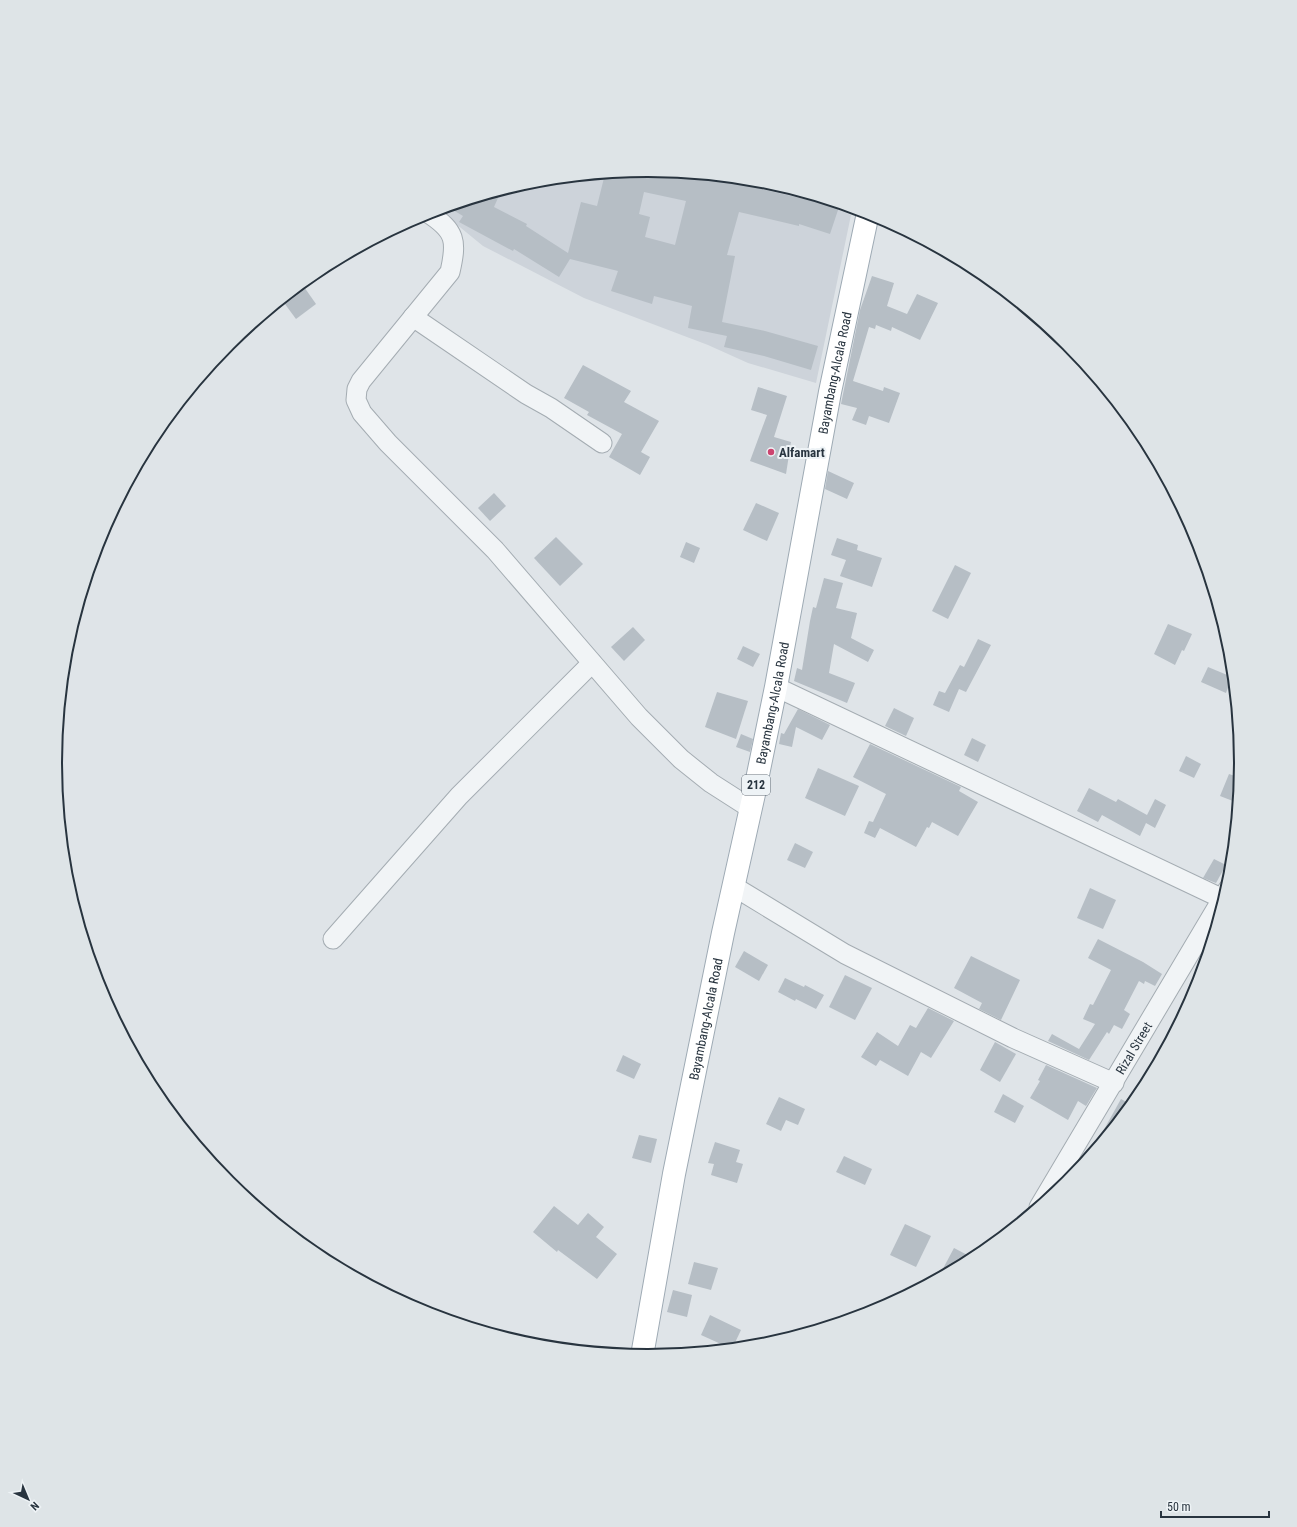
<svg xmlns="http://www.w3.org/2000/svg" width="1297" height="1527" viewBox="0 0 1297 1527" font-family="'Roboto Condensed',sans-serif">
  <rect width="100%" height="100%" fill="#dfe4e8"/>
  <g fill="#cdd3da">
    <path d="M649,170L765,181L802,194L851,215L816,383L748,363L708,345L584,298L483,246L439,210L533,181Z"/>
    <path d="M1204,967L1197,991L1185,1014L1180,1011Z"/>
  </g>
  <g fill="#b6bec5" fill-rule="evenodd">
    <path d="M649,170L705,176L822,203L823,199L840,204L830,234L799,224V226L739,212L727,255L735,256L722,322L765,331L818,346L811,370L764,356L724,347L727,336L688,328L692,306L654,296L652,304L611,291L618,271L570,259L559,277L514,249L513,251L459,222L463,216L448,207L501,191L494,207L527,224L526,226L568,253L581,202L597,206L605,174ZM644,192L686,201L675,245L645,237L650,217L639,214Z"/>
    <path d="M872,276L894,283L887,306L907,314L917,294L938,303L920,340L892,327L891,331L876,325L875,329L869,327L853,381L883,391L884,387L900,393L889,423L869,416L866,425L852,420L857,408L841,404L860,310Z"/>
    <path d="M302,284L316,304L296,319L282,300Z"/>
    <path d="M583,365L631,391L624,402L659,421L641,452L650,457L640,475L609,457L622,434L587,415L589,412L564,398Z"/>
    <path d="M758,387L787,396L774,437L791,442L786,474L750,461L767,415L751,410Z"/>
    <path d="M828,471L854,483L847,499L825,489Z"/>
    <path d="M494,493L506,506L490,521L478,508Z"/>
    <path d="M756,503L779,513L767,541L743,530Z"/>
    <path d="M556,537L583,564L560,586L534,558Z"/>
    <path d="M837,538L858,545L857,550L882,558L872,587L840,576L846,560L831,555Z"/>
    <path d="M686,542L700,548L694,563L680,557Z"/>
    <path d="M955,565L971,573L948,619L932,611Z"/>
    <path d="M824,578L843,583L836,608L857,613L851,638L874,650L868,662L834,644L829,673L855,683L847,703L794,681L797,668L802,670L810,621L813,607L816,608Z"/>
    <path d="M1168,624L1192,634L1184,651L1182,650L1175,665L1154,654Z"/>
    <path d="M633,627L645,640L624,661L611,647Z"/>
    <path d="M978,639L991,645L966,692L959,689L949,712L933,705L939,691L945,693L960,665L964,667Z"/>
    <path d="M743,646L760,654L753,667L737,659Z"/>
    <path d="M1208,667L1232,677L1226,693L1201,682Z"/>
    <path d="M717,692L748,701L736,739L705,727Z"/>
    <path d="M894,708L914,718L906,736L885,726Z"/>
    <path d="M798,709L830,725L822,740L796,727L792,747L779,744L781,733L784,734Z"/>
    <path d="M741,734L753,739L750,752L736,747Z"/>
    <path d="M972,738L986,745L978,762L964,755Z"/>
    <path d="M870,744L961,787L959,791L978,802L958,836L932,822L929,828L927,827L916,847L880,828L875,838L864,833L869,821L873,822L886,794L853,777Z"/>
    <path d="M1186,756L1201,764L1194,778L1179,771Z"/>
    <path d="M818,768L859,786L845,816L805,798Z"/>
    <path d="M1229,774L1241,778L1238,803L1220,796Z"/>
    <path d="M1089,788L1116,802L1118,799L1147,815L1155,799L1166,805L1155,828L1146,823L1140,836L1102,815L1098,822L1077,811Z"/>
    <path d="M795,843L813,852L805,868L787,860Z"/>
    <path d="M1214,859L1226,865L1216,883L1203,878Z"/>
    <path d="M1090,888L1116,900L1103,929L1077,918Z"/>
    <path d="M1098,939L1143,962L1162,974L1155,986L1145,981L1144,984L1139,981L1124,1010L1130,1014L1122,1029L1114,1025L1109,1034L1107,1032L1089,1060L1048,1041L1052,1034L1079,1049L1095,1024L1083,1019L1090,1004L1093,1005L1111,970L1088,958Z"/>
    <path d="M744,951L768,965L759,981L735,967Z"/>
    <path d="M971,956L1020,980L1001,1020L979,1009L982,1003L954,988Z"/>
    <path d="M845,975L872,988L855,1020L829,1007Z"/>
    <path d="M785,978L804,987L805,985L824,995L816,1009L796,999L795,1001L778,992Z"/>
    <path d="M928,1008L954,1021L931,1058L921,1052L908,1076L880,1060L876,1066L861,1057L877,1032L898,1046L910,1025L916,1028Z"/>
    <path d="M995,1042L1016,1054L1000,1082L980,1070Z"/>
    <path d="M623,1055L641,1064L634,1079L616,1071Z"/>
    <path d="M1046,1065L1097,1088L1086,1106L1078,1101L1068,1120L1030,1098L1040,1081L1038,1080Z"/>
    <path d="M1003,1094L1024,1106L1015,1123L994,1112Z"/>
    <path d="M779,1097L805,1109L798,1125L786,1120L781,1131L766,1124Z"/>
    <path d="M1121,1099L1132,1105L1107,1136L1102,1133Z"/>
    <path d="M639,1135L657,1139L651,1163L632,1158Z"/>
    <path d="M715,1142L740,1150L736,1162L743,1164L737,1183L711,1175L714,1164L708,1163Z"/>
    <path d="M844,1156L872,1169L865,1185L836,1172Z"/>
    <path d="M554,1206L578,1225L588,1213L604,1227L596,1237L617,1254L597,1279L558,1250L557,1252L533,1232Z"/>
    <path d="M905,1224L931,1236L916,1267L890,1255Z"/>
    <path d="M954,1248L975,1259L938,1278Z"/>
    <path d="M694,1262L718,1268L711,1290L688,1284Z"/>
    <path d="M673,1290L692,1295L687,1317L667,1312Z"/>
    <path d="M710,1315L741,1330L732,1349L701,1335Z"/>
  </g>
  <g fill="none" stroke-linecap="round" stroke-linejoin="round">
    <defs>
      <g id="minor">
        <path d="M428,213C456,231 457,241 450,272L361,381L357,389L356,400L362,413L388,443L495,550L639,717L681,759L711,783L750,808"/>
        <path d="M413,317L526,394L551,408L602,443"/>
        <path d="M776,687L1223,899"/>
        <path d="M733,886L845,954L1013,1038L1114,1083"/>
        <path d="M333,939L459,796L592,663"/>
        <path id="s1" d="M1039,1207L1228,889"/>
      </g>
      <g id="major">
        <path id="s2" d="M642,1356L674,1174L723,933L754,794L776,687L830,392L868,213"/>
      </g>
    </defs>
    <use href="#minor" stroke="#a4acb2" stroke-width="21"/>
    <use href="#major" stroke="#9eaab4" stroke-width="24"/>
    <use href="#minor" stroke="#f1f4f6" stroke-width="19"/>
    <use href="#major" stroke="#fff" stroke-width="22"/>
  </g>
  <circle fill="#cc446f" stroke="#eef3f6" stroke-width="1.5" cx="771" cy="452" r="4"/>
  <g text-anchor="middle" stroke-width="4" stroke-linejoin="round" paint-order="stroke">
    <rect fill="#eef3f6" stroke="#636d76" stroke-width="1" x="742" y="775" width="28" height="20" rx="3"/>
    <g font-size="12" font-weight="bold" fill="#28343f">
      <text x="756" y="789">212</text>
    </g>
    <g font-size="13" fill="#28343f" stroke="#eef3f6">
      <text dy="5" stroke="none"><textPath href="#s2" startOffset="1002">Bayambang-Alcala Road</textPath></text>
      <text dy="5" stroke="none"><textPath href="#s2" startOffset="666">Bayambang-Alcala Road</textPath></text>
      <text dy="5" stroke="none"><textPath href="#s2" startOffset="343">Bayambang-Alcala Road</textPath></text>
      <text dy="5" stroke="none"><textPath href="#s1" startOffset="185">Rizal Street</textPath></text>
    </g>
    <g font-size="13" font-weight="bold" fill="#28343f" stroke="#eef3f6" text-anchor="start">
      <text x="779" y="457">Alfamart</text>
    </g>
  </g>
  <path d="M0 0H1297V1527H0ZM62 763a586 586 0 1 1 1172 0a586 586 0 1 1-1172 0Z" fill="#dee4e7" fill-rule="evenodd"/>
  <path fill="none" stroke="#28343f" stroke-width="2" d="M62 763a586 586 0 1 1 1172 0a586 586 0 1 1-1172 0Z"/>
  <g transform="translate(28 1499) rotate(136)" stroke="#eef3f6" stroke-width="3" paint-order="stroke">
  <path d="M0-3L7 15L0 10L-7 15Z" fill="#28343f"/>
  <text y="-6" font-size="11" font-weight="bold" text-anchor="middle" fill="#28343f">N</text>
  </g>
  <path d="M1161 1511v6h108v-6" fill="none" stroke="#28343f" stroke-width="2"/>
  <text x="1167" y="1511" font-size="12" fill="#28343f" stroke="#eef3f6" stroke-width="3" paint-order="stroke">50 m</text>
</svg>
